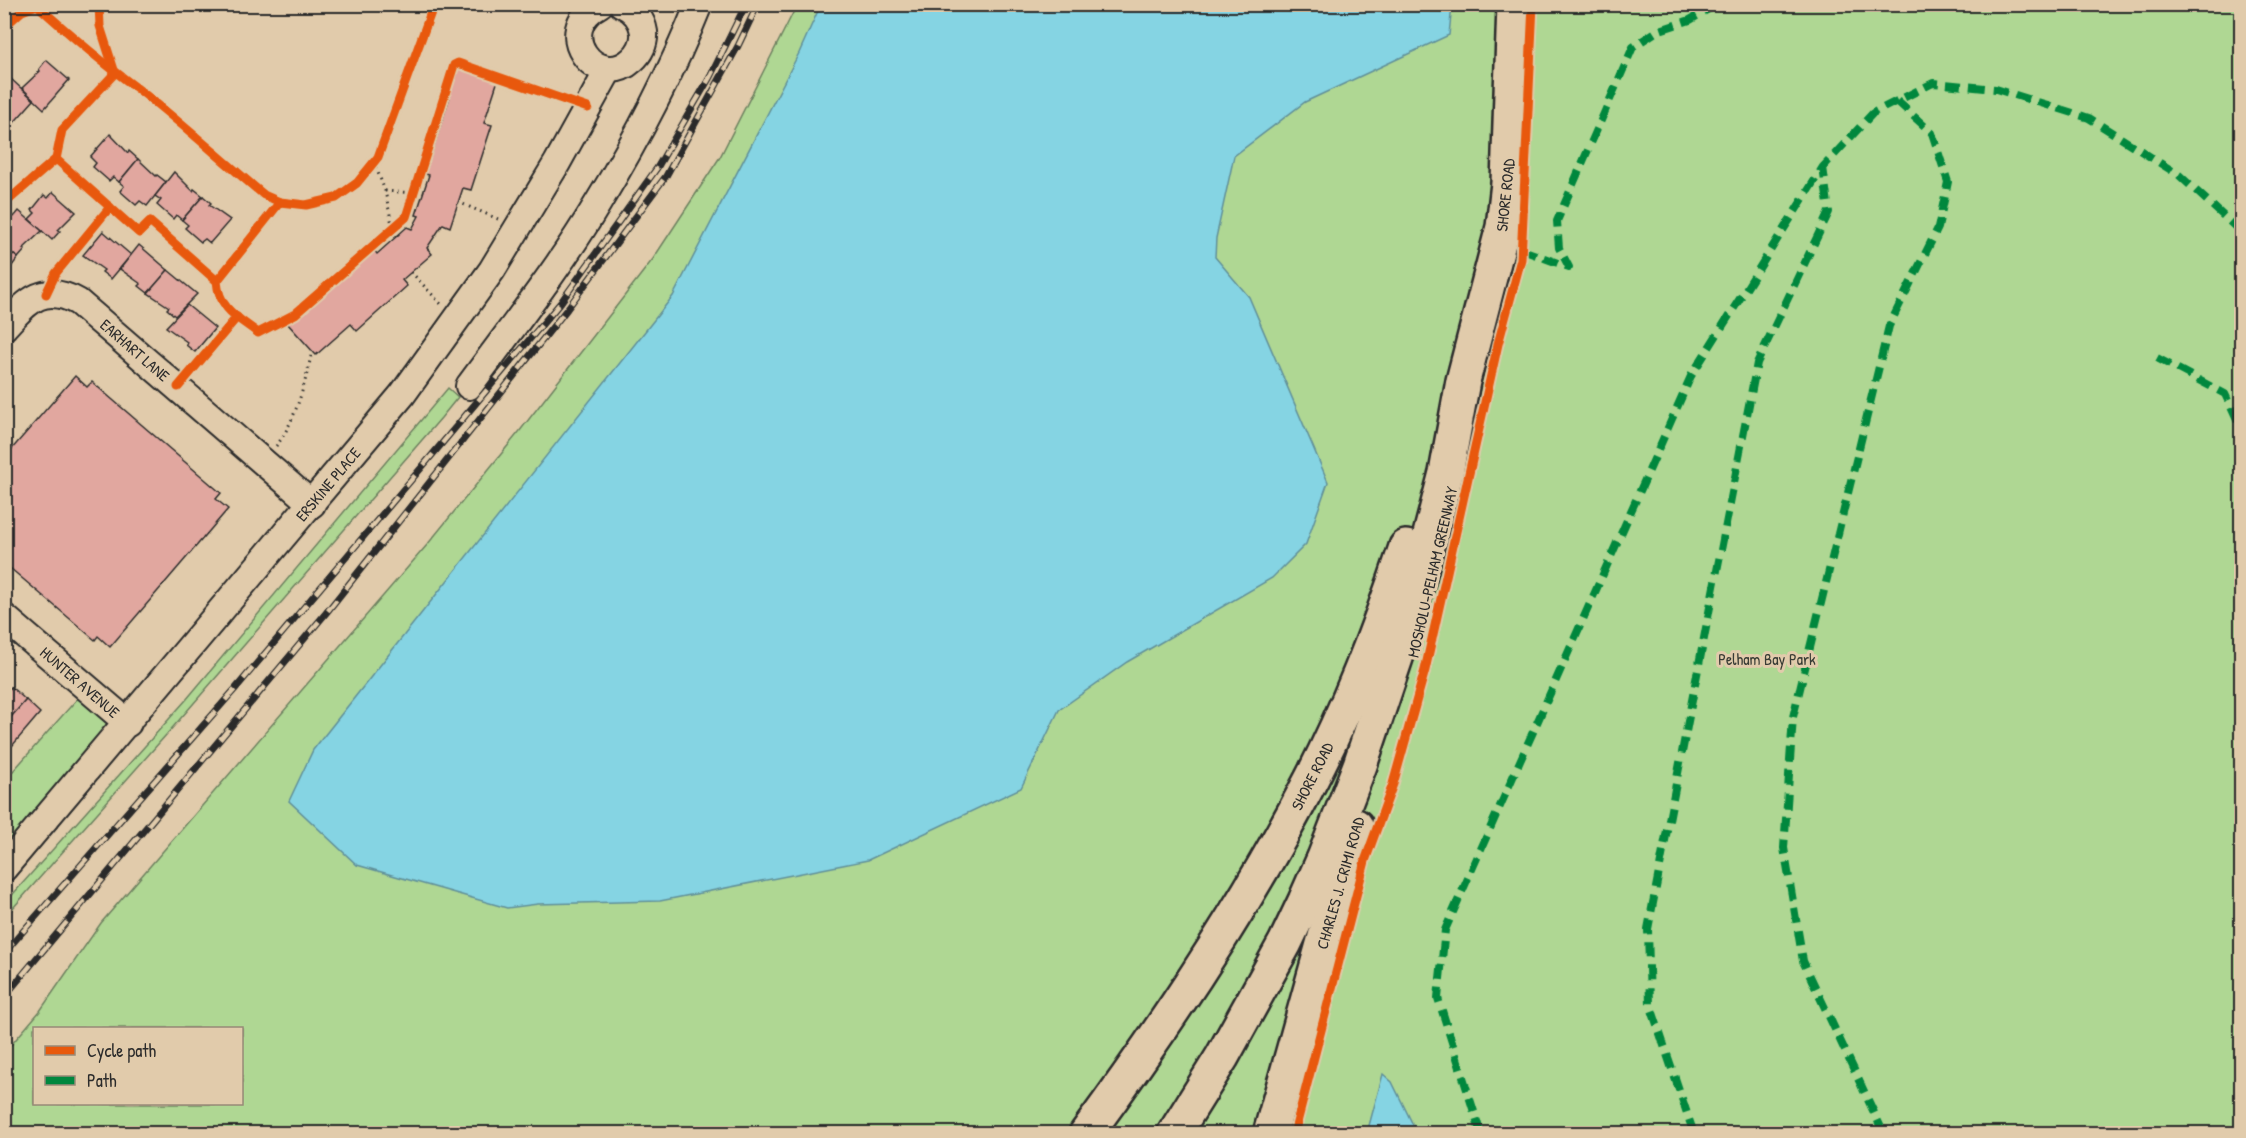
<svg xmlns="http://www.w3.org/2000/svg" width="2246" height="1138" viewBox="0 0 2246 1138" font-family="'Patrick Hand',sans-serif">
  <rect width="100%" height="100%" fill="#e1cbab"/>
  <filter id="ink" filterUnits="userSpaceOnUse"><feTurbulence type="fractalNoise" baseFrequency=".0167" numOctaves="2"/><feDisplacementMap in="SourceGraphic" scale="12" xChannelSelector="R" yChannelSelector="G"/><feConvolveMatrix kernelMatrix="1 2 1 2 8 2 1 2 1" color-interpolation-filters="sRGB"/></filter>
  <g filter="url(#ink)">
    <g fill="#afd793" stroke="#6d815f" stroke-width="1.5" fill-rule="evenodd">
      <path d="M797,5H2241V1133L5,1134V1052L40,1011L101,923L427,545L519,432L653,259L720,157ZM34,1028H242V1104H34Z"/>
      <path d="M448,388L458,397L441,418L174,726L5,917V903L186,700Z"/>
      <path d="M78,698L113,729L5,850V780Z"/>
    </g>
    <g fill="#85d4e3" stroke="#619099" stroke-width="1.5">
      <path d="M821,4L1452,5L1449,35L1305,102L1234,156L1216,238L1215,257L1249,297L1328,482L1306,544L1272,578L1127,662L1059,710L1021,788L868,860L660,901L538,904L507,908L357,865L289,801L313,750L673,296L799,53Z"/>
      <path d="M1383,1074L1392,1082L1417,1133H1367Z"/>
    </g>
    <g fill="#e1a79f" stroke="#2b2b2b" stroke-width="1.5">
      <path d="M46,60L69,80L44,109L22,88L40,71L39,69Z"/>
      <path d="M457,66L498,80L484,123L492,125L471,190L463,188L450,227L443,224L427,248L432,254L402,280L407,286L357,331L351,324L316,355L287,323L310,302L313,305L374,250L377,254L407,227L412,229L419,216L416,215L429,175L425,174L450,97L447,96Z"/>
      <path d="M11,79L34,100L10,127L4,122V88Z"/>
      <path d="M110,134L128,153L129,151L138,159L119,182L113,177L109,181L93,167L96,163L90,157Z"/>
      <path d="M138,159L156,176L157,175L166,182L147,206L140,201L136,205L120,191L124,186L119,182Z"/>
      <path d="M174,172L193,191L194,189L203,196L182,220L176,215L173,219L157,205L161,200L155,196Z"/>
      <path d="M53,192L76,212L58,230L60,231L52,240L29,219L35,213L32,210L44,195L48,198Z"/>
      <path d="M203,196L211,203L209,205L230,220L210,243L205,239L201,242L185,228L188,225L182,220Z"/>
      <path d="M19,211L42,231L23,249L25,250L18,258L4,247V219L10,213L14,217Z"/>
      <path d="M103,231L131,255L111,279L102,272L104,270L83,255Z"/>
      <path d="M139,245L168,270L148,293L139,286L141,284L120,269Z"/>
      <path d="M4,247L18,258L11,267L9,265L4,270Z"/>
      <path d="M168,270L197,294L175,316L167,309L169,307L148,293Z"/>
      <path d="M187,305L215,328L195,352L186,345L187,342L166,327Z"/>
      <path d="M75,376L87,387L92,382L221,493L216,499L228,509L110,647L98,636L95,640L4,563V458Z"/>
      <path d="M11,687L26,700L4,725V695Z"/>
      <path d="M26,700L40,713L12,746L4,739V725Z"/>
    </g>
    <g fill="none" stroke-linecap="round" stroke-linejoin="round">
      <defs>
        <g id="minor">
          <path d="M600,4C550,31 597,92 632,60C640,53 645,43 644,32C642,19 633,9 622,4"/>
          <path d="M4,327C27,302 43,282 78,302L312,504"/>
          <path d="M469,386C513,326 560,267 598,203C637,139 671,74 699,4"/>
          <path d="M4,617L128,723"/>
          <path d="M4,868L402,395L492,270L557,163L609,69"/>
        </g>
        <g id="major">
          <path d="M1086,1134C1169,1021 1248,903 1312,778C1350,704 1380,626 1406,547"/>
          <path d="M1174,1134L1222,1057L1285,943L1305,901L1324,858L1360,765L1405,631L1446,473L1463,381L1503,227L1508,183L1514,4"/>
          <path d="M1270,1134L1356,826"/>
        </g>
      </defs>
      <use href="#minor" stroke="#2b2b2b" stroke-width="30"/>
      <use href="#major" stroke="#2b2b2b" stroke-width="38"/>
      <g stroke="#2b2b2b" stroke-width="3" stroke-dasharray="1.5 4.5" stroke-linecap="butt">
        <path d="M374,162L385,191L393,229"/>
        <path d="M385,191L414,193"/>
        <path d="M458,202L498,219"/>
        <path d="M411,272L441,304"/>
        <path d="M276,446C295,423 306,381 312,351"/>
      </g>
      <use href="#minor" stroke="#e1cbab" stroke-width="26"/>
      <use href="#major" stroke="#e1cbab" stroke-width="33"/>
      <defs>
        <g id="rail">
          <path d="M4,953L236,688L561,302L657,168L710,77L746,4"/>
          <path d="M4,997L326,613L567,309L666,176L738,46L758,4"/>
        </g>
      </defs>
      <use href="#rail" stroke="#2b2b2b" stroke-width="7"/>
      <use href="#rail" stroke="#e1cbab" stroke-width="4.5" stroke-dasharray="14" stroke-linecap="butt"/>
      <g stroke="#00873e" stroke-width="8" stroke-dasharray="15 8" stroke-linecap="butt">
        <path d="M2238,4L2242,8"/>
        <path d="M1522,250L1569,267L1559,248L1557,221L1633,47L1657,31L1690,20L1717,4"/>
        <path d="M2157,358L2225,394L2242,431"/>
        <path d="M1481,1134L1438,998L1445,930L1691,376L1823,167L1873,113L1933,83L1996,89L2089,118L2179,175L2242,233"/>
        <path d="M1694,1134L1650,1004L1648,929L1757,363L1829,212L1823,167"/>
        <path d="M1884,1134L1803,961L1784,848L1793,717L1889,326L1938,228L1948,182L1932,133L1897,101"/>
      </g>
      <defs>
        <g id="cycleway">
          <path d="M4,27L22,11L37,5C70,35 103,63 138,89C182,123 222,160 264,195L280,202L306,205L336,198L357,183L378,157L434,4"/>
          <path d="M56,159L139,233L150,222L217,281C219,309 237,317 258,333L295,314L406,217L454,65L458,63L588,108"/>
          <path d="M4,204L56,159L62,130L115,73L100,26L99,4"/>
          <path d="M217,281L280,202"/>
          <path d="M46,294L56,273L110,207"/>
          <path d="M178,387L237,317"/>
          <path d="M1294,1134L1365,861L1393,784L1425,670L1498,344L1521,259L1533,4"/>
        </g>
      </defs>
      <use href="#cycleway" stroke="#e1cbab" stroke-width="13"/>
      <use href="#cycleway" stroke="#e8590c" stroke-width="9"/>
    </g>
  </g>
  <g text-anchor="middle" stroke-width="6" stroke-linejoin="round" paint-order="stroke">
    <g font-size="16" fill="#2b2b2b" stroke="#e1cbab">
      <text transform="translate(1505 195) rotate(-84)" y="6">SHORE ROAD</text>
      <text transform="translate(135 350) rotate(41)" y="6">EARHART LANE</text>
      <text transform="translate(328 484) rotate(-50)" y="6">ERSKINE PLACE</text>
      <text transform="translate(1432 572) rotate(-77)" y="6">MOSHOLU-PELHAM GREENWAY</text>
      <text transform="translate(80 682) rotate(41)" y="6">HUNTER AVENUE</text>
      <text transform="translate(1312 776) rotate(-63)" y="6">SHORE ROAD</text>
      <text transform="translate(1340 883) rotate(-74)" y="6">CHARLES J. CRIMI ROAD</text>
    </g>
    <g font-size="16" fill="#383c35" stroke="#e1cbab">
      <text x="1767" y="665">Pelham Bay Park</text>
    </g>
  </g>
  <rect width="2246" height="1138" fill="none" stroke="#e1cbab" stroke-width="24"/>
  <rect x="12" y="12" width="2222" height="1114" fill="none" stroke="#2b2b2b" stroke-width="2" filter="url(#ink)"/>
  <rect x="33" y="1027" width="210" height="78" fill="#e1cbab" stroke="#988b78" stroke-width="1.5"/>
  <rect x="45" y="1046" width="30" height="9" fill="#e8590c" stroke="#988b78" stroke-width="1.5"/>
  <text x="87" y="1057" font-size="18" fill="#2b2b2b">Cycle path</text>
  <rect x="45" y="1076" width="30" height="9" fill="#00873e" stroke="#988b78" stroke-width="1.5"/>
  <text x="87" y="1087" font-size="18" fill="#2b2b2b">Path</text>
</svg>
